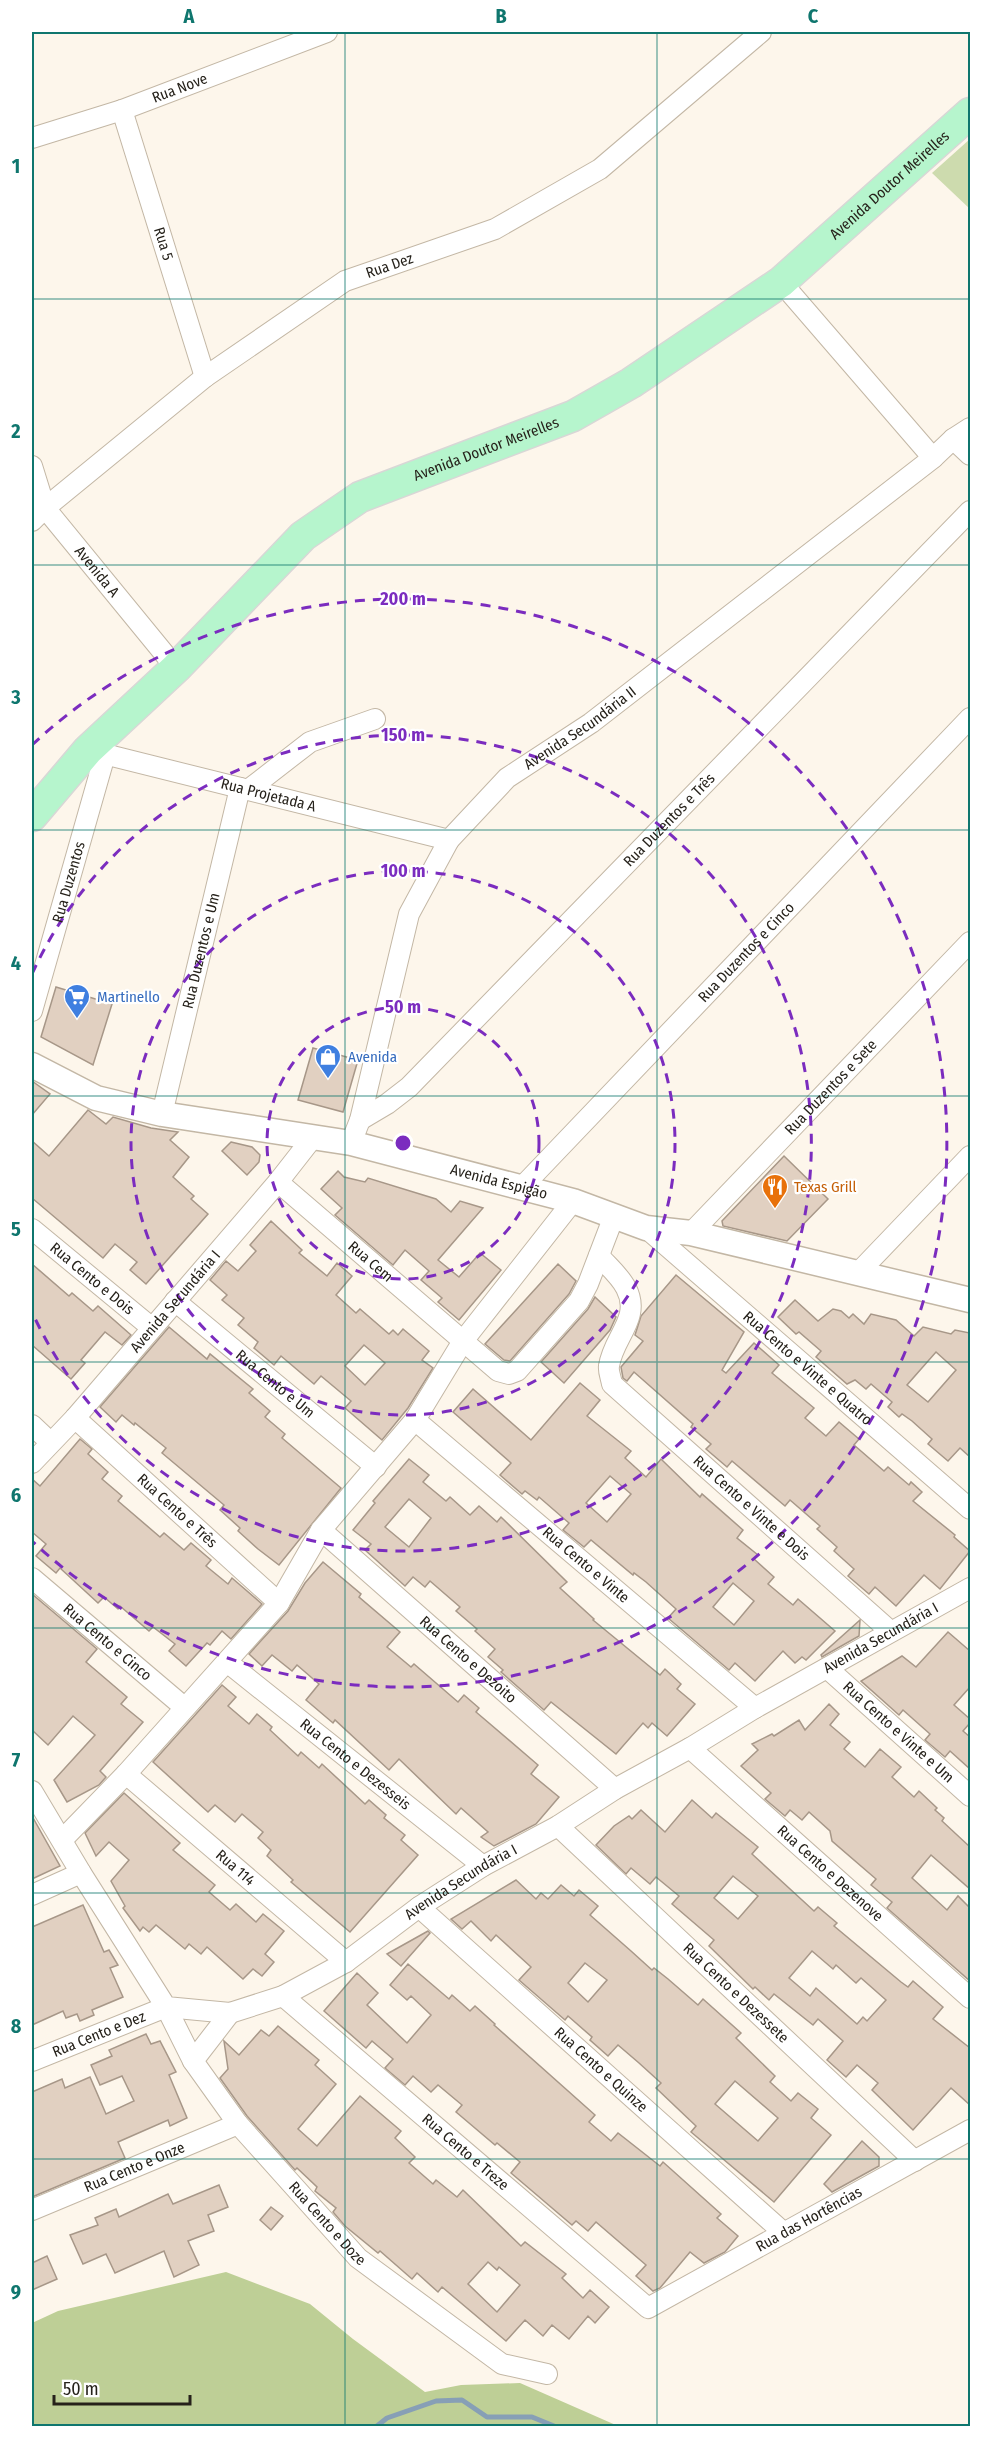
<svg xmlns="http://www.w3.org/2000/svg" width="1002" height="2458" viewBox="0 0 1002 2458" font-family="'Fira Sans Condensed',sans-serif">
  <rect width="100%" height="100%" fill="#fdf6eb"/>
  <path fill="#cddbae" d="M970,139V209L932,173Z"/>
  <path fill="#becf96" d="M226,2272L310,2304L353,2339L425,2392L461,2385L520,2383L618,2426H32V2323L58,2311Z"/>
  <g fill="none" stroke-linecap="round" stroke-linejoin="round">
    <path stroke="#879fb6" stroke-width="5" d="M377,2426L387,2418L436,2401L462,2400L487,2417H532L554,2426"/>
  </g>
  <g fill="#e1d0c1" stroke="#a79788" stroke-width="1.5" fill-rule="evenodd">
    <path d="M56,987L112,1004L93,1065L41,1037Z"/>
    <path d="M313,1048L358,1060L343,1112L298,1100Z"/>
    <path d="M32,1081L50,1094L32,1115Z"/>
    <path d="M88,1110L106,1124L113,1117L151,1128L178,1132L170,1140L189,1157L173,1177L194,1196L191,1199L208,1214L146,1284L130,1270L137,1262L115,1244L103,1258L32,1198V1141L49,1156Z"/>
    <path d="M231,1142L252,1147L260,1155L259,1162L247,1175L222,1151Z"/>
    <path d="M784,1156L828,1199L787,1241L723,1226L722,1221Z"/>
    <path d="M338,1171L344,1177L365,1182L368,1178L436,1199L451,1212L460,1201L483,1208L438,1260L459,1277L480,1253L501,1270L459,1320L438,1302L442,1298L421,1280L429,1271L405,1250L393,1265L335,1215L342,1208L321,1189Z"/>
    <path d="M271,1221L302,1250L299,1253L327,1276L337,1263L352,1276L336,1295L356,1313L360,1309L389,1334L393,1330L398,1335L403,1329L429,1351L422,1360L433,1368L408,1408L382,1440L345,1408L351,1401L321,1376L314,1384L281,1356L274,1365L254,1348L258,1342L238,1325L244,1318L222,1300L227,1295L210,1280L226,1261L238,1271L256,1251L250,1245ZM364,1345L385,1363L365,1385L345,1366Z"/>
    <path d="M32,1264L69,1296L72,1293L93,1311L98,1306L131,1335L122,1345L105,1332L81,1360L85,1363L71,1379L32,1345Z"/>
    <path d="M558,1264L576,1281L569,1294L510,1361L504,1360L485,1344Z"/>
    <path d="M676,1275L744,1332L722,1370L726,1373L754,1343L779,1365L772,1373L814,1408L805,1418L826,1436L839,1422L859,1439L854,1445L884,1471L888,1467L909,1485L911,1482L922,1492L913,1501L955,1535L954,1537L970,1551L940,1589L924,1575L896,1606L875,1587L869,1594L848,1576L854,1569L834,1551L837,1547L817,1529L820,1526L790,1500L785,1506L732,1461L727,1467L706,1449L711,1444L691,1427L693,1424L634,1372L627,1381L623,1378L621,1367L643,1341L635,1335L641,1316Z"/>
    <path d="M595,1297L616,1317L610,1330L564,1383L541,1362L588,1309Z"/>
    <path d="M795,1300L818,1321L833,1309L841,1311L849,1318L853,1314L864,1324L871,1314L896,1320L914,1336L923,1327L951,1334L955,1330L970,1333V1457L960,1448L948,1461L928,1444L932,1439L912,1421L902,1414L899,1417L888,1407L892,1402L871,1384L866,1389L855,1380L847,1384L816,1357L821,1351L799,1332L796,1334L778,1317ZM936,1352L956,1370L928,1402L907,1385Z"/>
    <path d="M169,1327L207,1359L210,1354L253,1389L249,1393L270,1411L265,1417L285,1434L282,1438L341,1488L279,1565L258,1549L238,1531L240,1528L220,1510L224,1505L162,1453L166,1448L135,1423L134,1425L122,1415L116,1422L100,1407Z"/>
    <path d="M580,1383L600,1400L587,1416L631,1451L625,1458L646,1477L661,1459L700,1497L702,1494L743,1530L737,1538L758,1555L754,1559L774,1577L768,1584L793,1605L798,1599L835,1631L806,1660L802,1657L795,1663L783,1651L755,1681L735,1663L729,1670L668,1618L676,1609L646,1582L634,1573L633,1575L591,1540L584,1547L563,1530L569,1523L539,1497L537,1500L525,1491L522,1494L500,1475L511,1463L453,1412L473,1389L531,1440ZM610,1476L631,1494L607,1522L586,1503ZM733,1583L754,1601L734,1625L713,1607Z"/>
    <path d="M80,1439L92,1449L88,1454L108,1472L102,1479L122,1496L118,1501L160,1537L164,1533L184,1550L191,1543L211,1560L206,1566L228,1584L232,1578L262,1604L231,1639L222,1631L210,1645L207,1643L186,1666L169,1651L175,1644L153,1627L149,1631L120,1606L118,1609L104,1597L98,1603L60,1568L56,1573L36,1556L46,1544L32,1532V1479L40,1486Z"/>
    <path d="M409,1459L429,1475L423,1482L446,1501L450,1497L470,1515L479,1506L497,1522L501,1517L567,1582L560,1588L594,1619L593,1620L660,1675L665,1669L681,1684L677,1689L695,1704L667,1736L652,1723L648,1728L643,1723L616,1754L551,1702L544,1710L501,1672L503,1670L488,1657L495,1649L475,1631L477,1629L456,1611L460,1607L430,1581L425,1587L413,1577L405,1586L365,1550L371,1544L353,1530L375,1503L373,1501ZM409,1499L431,1518L409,1547L385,1527Z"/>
    <path d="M323,1562L361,1594L359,1597L400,1632L387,1647L411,1667L414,1664L458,1702L464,1695L479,1708L476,1712L538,1765L531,1774L559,1797L536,1824L494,1846L481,1837L488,1832L461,1808L456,1814L399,1759L389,1770L335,1720L333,1723L306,1700L319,1684L297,1665L292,1671L272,1655L262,1666L249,1654L288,1611L305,1583Z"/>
    <path d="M32,1594L97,1649L86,1662L127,1697L121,1704L143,1722L100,1771L106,1777L99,1785L67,1802L54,1780L95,1735L73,1716L48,1745L32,1730Z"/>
    <path d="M860,1620L859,1636L822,1657L821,1655Z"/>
    <path d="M948,1632L970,1651V1687L954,1705L970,1719V1723L963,1731L970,1737V1769L950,1751L945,1757L925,1740L930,1734L903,1710L899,1715L861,1681L902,1656L916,1667Z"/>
    <path d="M222,1685L236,1697L228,1706L249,1724L257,1714L272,1727L270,1730L298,1756L301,1752L319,1768L322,1764L365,1804L369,1800L386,1815L384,1818L405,1835L401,1840L418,1855L350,1932L291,1882L293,1880L267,1856L271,1850L258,1838L263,1832L242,1814L235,1822L215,1805L208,1812L153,1762Z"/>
    <path d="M829,1704L839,1714L830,1725L850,1742L844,1749L865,1767L880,1749L901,1767L892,1777L914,1797L919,1791L937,1808L935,1810L944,1818L942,1821L970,1847V1889L931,1855L912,1878L947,1910L958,1896L970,1908V1981L887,1908L892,1902L871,1885L876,1879L832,1841L830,1831L809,1812L802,1820L790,1810L785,1816L765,1799L771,1793L741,1766L758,1750L752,1744L772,1734L774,1736L799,1720L805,1730Z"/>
    <path d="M124,1793L180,1843L173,1850L215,1885L209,1892L230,1910L236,1904L256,1922L263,1914L284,1931L265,1954L274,1962L262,1976L253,1969L243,1979L207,1947L201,1954L189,1944L185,1949L156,1925L149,1932L143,1927L140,1931L123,1908L125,1906L111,1881L129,1860L109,1842L96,1856L85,1833Z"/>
    <path d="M692,1800L712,1818L716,1813L758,1847L752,1854L814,1911L818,1907L837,1923L834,1926L901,1982L908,1987L913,1981L943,2007L933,2019L970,2048V2105L951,2088L913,2130L872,2090L878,2083L857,2065L846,2077L827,2060L843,2041L818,2019L813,2025L774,1994L769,2000L755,1987L753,1989L709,1946L714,1940L672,1904L679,1896L656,1877L650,1884L631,1868L626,1874L596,1845L614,1826L629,1816L632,1819L641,1810L665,1832ZM733,1876L758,1896L738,1919L714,1898ZM812,1951L833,1969L836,1965L856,1983L861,1978L886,2000L867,2021L863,2017L857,2024L816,1988L810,1996L789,1978Z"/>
    <path d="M32,1816L60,1866L32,1879Z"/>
    <path d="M516,1880L536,1899L541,1893L548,1899L561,1885L574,1896L579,1890L598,1906L590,1915L631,1951L652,1970L654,1968L668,1979L698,2005L703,1999L741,2033L736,2038L775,2076L770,2082L791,2101L798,2093L818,2109L811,2118L831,2135L774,2202L691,2132L696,2126L656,2088L661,2083L639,2063L618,2045L608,2056L590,2040L592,2037L568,2016L565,2020L519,1980L531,1967L496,1935L491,1941L471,1921L462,1929L451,1919ZM585,1963L607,1980L588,2002L568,1983ZM735,2081L778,2118L758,2141L715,2104Z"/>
    <path d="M83,1905L104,1952L109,1950L118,1965L110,1968L123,1997L92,2010L94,2015L80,2021L77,2014L66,2018L63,2011L32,2025V1927Z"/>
    <path d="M428,1931L430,1933L401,1966L387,1954Z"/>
    <path d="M408,1964L449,1999L452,1995L470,2011L475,2006L495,2024L494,2025L595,2115L589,2122L611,2141L618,2133L660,2166L663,2162L721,2214L717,2218L738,2236L725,2252L704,2263L690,2252L660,2288L653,2291L636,2276L646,2265L596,2222L588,2231L576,2221L572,2225L511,2173L520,2162L497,2143L495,2145L456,2112L462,2105L438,2085L431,2092L413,2076L405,2085L385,2068L393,2059L372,2041L366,2048L324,2011L357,1973L378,1993L367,2005L407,2043L431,2015L411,1996L407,2000L390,1985Z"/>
    <path d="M278,2026L319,2060L315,2065L336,2084L298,2129L317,2146L360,2096L401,2131L395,2138L415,2157L409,2163L433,2184L436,2180L457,2197L463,2190L521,2246L525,2242L566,2274L562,2278L583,2298L590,2290L609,2307L595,2323L588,2316L569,2339L552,2325L543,2336L525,2320L506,2341L442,2287L438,2292L417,2273L412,2279L380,2251L378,2253L345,2226L333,2212L336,2208L315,2191L317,2187L297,2168L295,2170L247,2116L220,2078L228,2069L224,2041L239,2055L261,2030L269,2036ZM488,2262L497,2270L499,2267L520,2285L497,2312L468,2284Z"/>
    <path d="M146,2034L151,2044L160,2041L176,2072L169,2075L187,2118L170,2126L168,2120L118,2142L125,2158L32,2197V2092L62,2079L65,2088L90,2077L106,2114L134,2101L122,2076L100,2085L91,2065L112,2056L109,2050Z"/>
    <path d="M862,2141L879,2157V2166L832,2192L824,2184Z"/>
    <path d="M219,2185L228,2207L208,2215L214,2231L188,2241L199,2265L174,2277L164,2251L115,2273L106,2254L83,2264L70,2235L98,2225L95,2218L116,2209L119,2217L168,2194L173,2204Z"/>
    <path d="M271,2207L283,2216L271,2230L260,2220Z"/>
    <path d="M47,2256L57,2279L32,2290V2263Z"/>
  </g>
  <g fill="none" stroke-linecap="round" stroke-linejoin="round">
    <defs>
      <g id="minor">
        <path id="s1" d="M122,110L205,377"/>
        <path id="s2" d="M32,138L122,110L327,32"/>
        <path d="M781,282L933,458"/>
        <path d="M953,439L970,455"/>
        <path id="s3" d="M32,466L45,508L176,668"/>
        <path id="s4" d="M32,521L45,508L205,377L345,281L495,229L600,169L761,32"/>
        <path id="s5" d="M88,750L449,840"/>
        <path d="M248,790L310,742L375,719"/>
        <path id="s6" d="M32,1011L105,755"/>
        <path id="s7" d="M162,1114L240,788"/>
        <path id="s8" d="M360,1120L387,1104L409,1087L970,511"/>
        <path id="s9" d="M351,1143L360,1120L409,914L449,840L507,778L591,723L933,458L953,439L970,428"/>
        <path id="s10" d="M278,1182L498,1371L509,1374L517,1371L579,1301L588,1284L614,1216"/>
        <path id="s11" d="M521,1188L970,718"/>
        <path id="s12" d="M646,1228L970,1509"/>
        <path id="s13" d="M32,1229L152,1328"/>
        <path id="s14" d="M691,1233L970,942"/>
        <path id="s15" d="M599,1256C608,1266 620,1276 626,1288C642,1318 613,1337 609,1366C608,1371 611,1378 612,1384L890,1631"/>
        <path d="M858,1273L970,1156"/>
        <path id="s16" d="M175,1301L376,1467"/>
        <path id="s17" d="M75,1418L279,1603"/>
        <path id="s18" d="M415,1420L755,1708"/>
        <path d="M32,1425L50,1442"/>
        <path id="s19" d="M32,1463L75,1418L278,1182L314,1136"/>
        <path id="s20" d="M321,1530L615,1789"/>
        <path id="s21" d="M32,1578L184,1707"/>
        <path id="s22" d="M227,1662L483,1866"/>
        <path id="s23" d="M827,1668L970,1796"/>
        <path id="s24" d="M690,1748L970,1998"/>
        <path id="s25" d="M126,1774L346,1962"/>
        <path id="s26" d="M32,1791L81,1873L166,2007L230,2013L283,1996L346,1962L419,1907L483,1866L558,1826L615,1789L690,1748L755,1708L970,1588"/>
        <path id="s27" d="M558,1826L915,2161"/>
        <path d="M62,1840L126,1774L279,1603L321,1530L415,1420L463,1341L573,1201"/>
        <path d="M32,1895L81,1873"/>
        <path id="s28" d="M419,1907L784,2233"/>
        <path id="s29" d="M283,1996L648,2308L970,2130"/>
        <path id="s30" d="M32,2061L166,2007L193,2061L238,2124L358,2258L502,2364L547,2374"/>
        <path d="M193,2061L230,2013"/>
        <path id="s31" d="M32,2210L238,2124"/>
      </g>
      <g id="tertiary">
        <path id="s32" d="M32,1065L96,1098L162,1114L351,1143L573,1201L646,1228L691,1233L970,1300"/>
      </g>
      <g id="primary">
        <path id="s33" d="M32,816L88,750L176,668L303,536L360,497L573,416L631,383L781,282L970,113"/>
      </g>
    </defs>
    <use href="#minor" stroke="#c3b7a5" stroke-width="22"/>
    <use href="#tertiary" stroke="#c3b7a5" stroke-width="27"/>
    <use href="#primary" stroke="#d8d7d6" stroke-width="33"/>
    <use href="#minor" stroke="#fff" stroke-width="20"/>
    <use href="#tertiary" stroke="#fff" stroke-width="24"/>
    <use href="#primary" stroke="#b6f5cd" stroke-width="30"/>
  </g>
  <path fill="none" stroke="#0f766e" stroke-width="1.5" stroke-opacity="0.55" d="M345,32V2426M657,32V2426M32,299H970M32,565H970M32,830H970M32,1096H970M32,1362H970M32,1628H970M32,1893H970M32,2159H970"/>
  <g fill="none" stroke="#7b2cbf" stroke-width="3" stroke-dasharray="10 8">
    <circle cx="403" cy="1143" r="136"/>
    <circle cx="403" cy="1143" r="272"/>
    <path d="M32 974A408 408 0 1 1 32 1312"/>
    <path d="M32 745A544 544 0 1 1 32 1541"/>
  </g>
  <defs>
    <symbol id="supermarket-pin" viewBox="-11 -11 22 30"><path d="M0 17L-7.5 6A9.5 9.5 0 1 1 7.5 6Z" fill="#3f7fe0" stroke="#fff"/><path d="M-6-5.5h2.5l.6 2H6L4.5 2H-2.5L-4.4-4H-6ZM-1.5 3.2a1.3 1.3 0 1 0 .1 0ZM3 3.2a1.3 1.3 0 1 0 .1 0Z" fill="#fff"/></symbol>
    <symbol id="shop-pin" viewBox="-11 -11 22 30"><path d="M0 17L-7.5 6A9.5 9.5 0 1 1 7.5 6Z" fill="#3f7fe0" stroke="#fff"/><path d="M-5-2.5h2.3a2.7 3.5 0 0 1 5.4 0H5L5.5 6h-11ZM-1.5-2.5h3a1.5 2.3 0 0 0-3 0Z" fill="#fff"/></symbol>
    <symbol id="restaurant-pin" viewBox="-11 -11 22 30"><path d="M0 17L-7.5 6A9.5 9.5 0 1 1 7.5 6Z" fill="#e8710a" stroke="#fff"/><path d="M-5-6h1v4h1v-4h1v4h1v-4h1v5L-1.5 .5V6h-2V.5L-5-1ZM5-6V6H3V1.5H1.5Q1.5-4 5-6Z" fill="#fff"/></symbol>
  </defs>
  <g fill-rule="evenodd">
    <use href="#supermarket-pin" x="62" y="982" width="30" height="40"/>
    <use href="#shop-pin" x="313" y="1042" width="30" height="40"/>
    <use href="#restaurant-pin" x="760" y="1172" width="30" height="40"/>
  </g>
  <g text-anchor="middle" stroke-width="4.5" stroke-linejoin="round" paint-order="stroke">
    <g font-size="15" fill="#26221b" stroke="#fff">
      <text dy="5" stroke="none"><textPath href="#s2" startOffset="156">Rua Nove</textPath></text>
      <text dy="5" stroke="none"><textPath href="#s33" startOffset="1080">Avenida Doutor Meirelles</textPath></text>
      <text dy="5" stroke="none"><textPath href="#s1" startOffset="140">Rua 5</textPath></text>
      <text dy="5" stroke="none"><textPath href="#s4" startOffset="442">Rua Dez</textPath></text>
      <text dy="5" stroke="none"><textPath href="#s33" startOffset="594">Avenida Doutor Meirelles</textPath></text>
      <text dy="5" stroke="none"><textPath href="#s3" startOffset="126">Avenida A</textPath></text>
      <text dy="5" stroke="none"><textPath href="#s9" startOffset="494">Avenida Secundária II</textPath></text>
      <text dy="5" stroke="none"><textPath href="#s5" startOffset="186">Rua Projetada A</textPath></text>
      <text dy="5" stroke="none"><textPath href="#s8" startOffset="432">Rua Duzentos e Três</textPath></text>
      <text dy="5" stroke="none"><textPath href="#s6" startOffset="134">Rua Duzentos</textPath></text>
      <text dy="5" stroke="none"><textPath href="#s7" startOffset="168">Rua Duzentos e Um</textPath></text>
      <text dy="5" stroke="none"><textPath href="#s11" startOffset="326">Rua Duzentos e Cinco</textPath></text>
      <text dy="5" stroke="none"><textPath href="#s14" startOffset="202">Rua Duzentos e Sete</textPath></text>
      <text dy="5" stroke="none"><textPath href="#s32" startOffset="484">Avenida Espigão</textPath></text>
      <text dy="5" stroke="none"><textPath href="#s10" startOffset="122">Rua Cem</textPath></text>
      <text dy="5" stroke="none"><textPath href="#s13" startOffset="78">Rua Cento e Dois</textPath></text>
      <text dy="5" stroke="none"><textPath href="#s19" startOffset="216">Avenida Secundária I</textPath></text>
      <text dy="5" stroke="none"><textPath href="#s12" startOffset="214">Rua Cento e Vinte e Quatro</textPath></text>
      <text dy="5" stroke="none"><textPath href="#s16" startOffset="130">Rua Cento e Um</textPath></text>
      <text dy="5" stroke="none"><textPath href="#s15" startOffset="330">Rua Cento e Vinte e Dois</textPath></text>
      <text dy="5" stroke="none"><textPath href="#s17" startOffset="138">Rua Cento e Três</textPath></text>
      <text dy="5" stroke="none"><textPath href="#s18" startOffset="224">Rua Cento e Vinte</textPath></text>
      <text dy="5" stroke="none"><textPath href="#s26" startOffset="1072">Avenida Secundária I</textPath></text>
      <text dy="5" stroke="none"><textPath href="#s21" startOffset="99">Rua Cento e Cinco</textPath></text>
      <text dy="5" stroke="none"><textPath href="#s20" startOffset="196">Rua Cento e Dezoito</textPath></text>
      <text dy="5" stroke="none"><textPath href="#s23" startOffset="96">Rua Cento e Vinte e Um</textPath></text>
      <text dy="5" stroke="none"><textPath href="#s22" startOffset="164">Rua Cento e Dezesseis</textPath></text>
      <text dy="5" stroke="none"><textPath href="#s25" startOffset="144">Rua 114</textPath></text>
      <text dy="5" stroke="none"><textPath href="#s24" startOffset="188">Rua Cento e Dezenove</textPath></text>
      <text dy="5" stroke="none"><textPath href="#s26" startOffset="586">Avenida Secundária I</textPath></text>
      <text dy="5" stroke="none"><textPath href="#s27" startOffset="244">Rua Cento e Dezessete</textPath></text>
      <text dy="5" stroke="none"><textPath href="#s30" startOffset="72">Rua Cento e Dez</textPath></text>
      <text dy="5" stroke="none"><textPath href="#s28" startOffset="244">Rua Cento e Quinze</textPath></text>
      <text dy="5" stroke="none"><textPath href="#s29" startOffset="240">Rua Cento e Treze</textPath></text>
      <text dy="5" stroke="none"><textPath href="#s31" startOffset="111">Rua Cento e Onze</textPath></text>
      <text dy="5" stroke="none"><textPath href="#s29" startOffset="664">Rua das Hortências</textPath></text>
      <text dy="5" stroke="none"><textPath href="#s30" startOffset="416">Rua Cento e Doze</textPath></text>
    </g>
    <g font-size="15" fill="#366cbe" stroke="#fff" text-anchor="start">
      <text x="97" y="1002">Martinello</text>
      <text x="348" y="1062">Avenida</text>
    </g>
    <g font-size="15" fill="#c56008" stroke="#fff" text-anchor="start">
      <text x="794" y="1192">Texas Grill</text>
    </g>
  </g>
  <circle cx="403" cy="1143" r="9" fill="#7b2cbf" stroke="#fff" stroke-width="3"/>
  <g font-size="18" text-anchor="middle" font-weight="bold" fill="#7b2cbf" stroke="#fff" stroke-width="4.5" stroke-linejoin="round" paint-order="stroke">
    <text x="403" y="605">200 m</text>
    <text x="403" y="741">150 m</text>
    <text x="403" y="877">100 m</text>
    <text x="403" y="1013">50 m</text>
  </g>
  <rect width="1002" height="2458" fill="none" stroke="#ffffff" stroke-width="66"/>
  <path d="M54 2395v9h136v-9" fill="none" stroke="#26221b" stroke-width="3"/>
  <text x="63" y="2395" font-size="18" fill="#26221b" stroke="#ffffff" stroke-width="4.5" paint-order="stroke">50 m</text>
  <rect x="33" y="33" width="936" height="2392" fill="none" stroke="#0f766e" stroke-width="2"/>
  <g font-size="20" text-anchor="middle" font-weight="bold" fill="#0f766e">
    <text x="189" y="23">A</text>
    <text x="501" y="23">B</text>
    <text x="813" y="23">C</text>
    <text x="16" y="173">1</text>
    <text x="16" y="438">2</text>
    <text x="16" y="704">3</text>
    <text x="16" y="970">4</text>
    <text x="16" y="1236">5</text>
    <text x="16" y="1502">6</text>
    <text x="16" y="1767">7</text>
    <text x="16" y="2033">8</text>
    <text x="16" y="2299">9</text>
  </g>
</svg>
